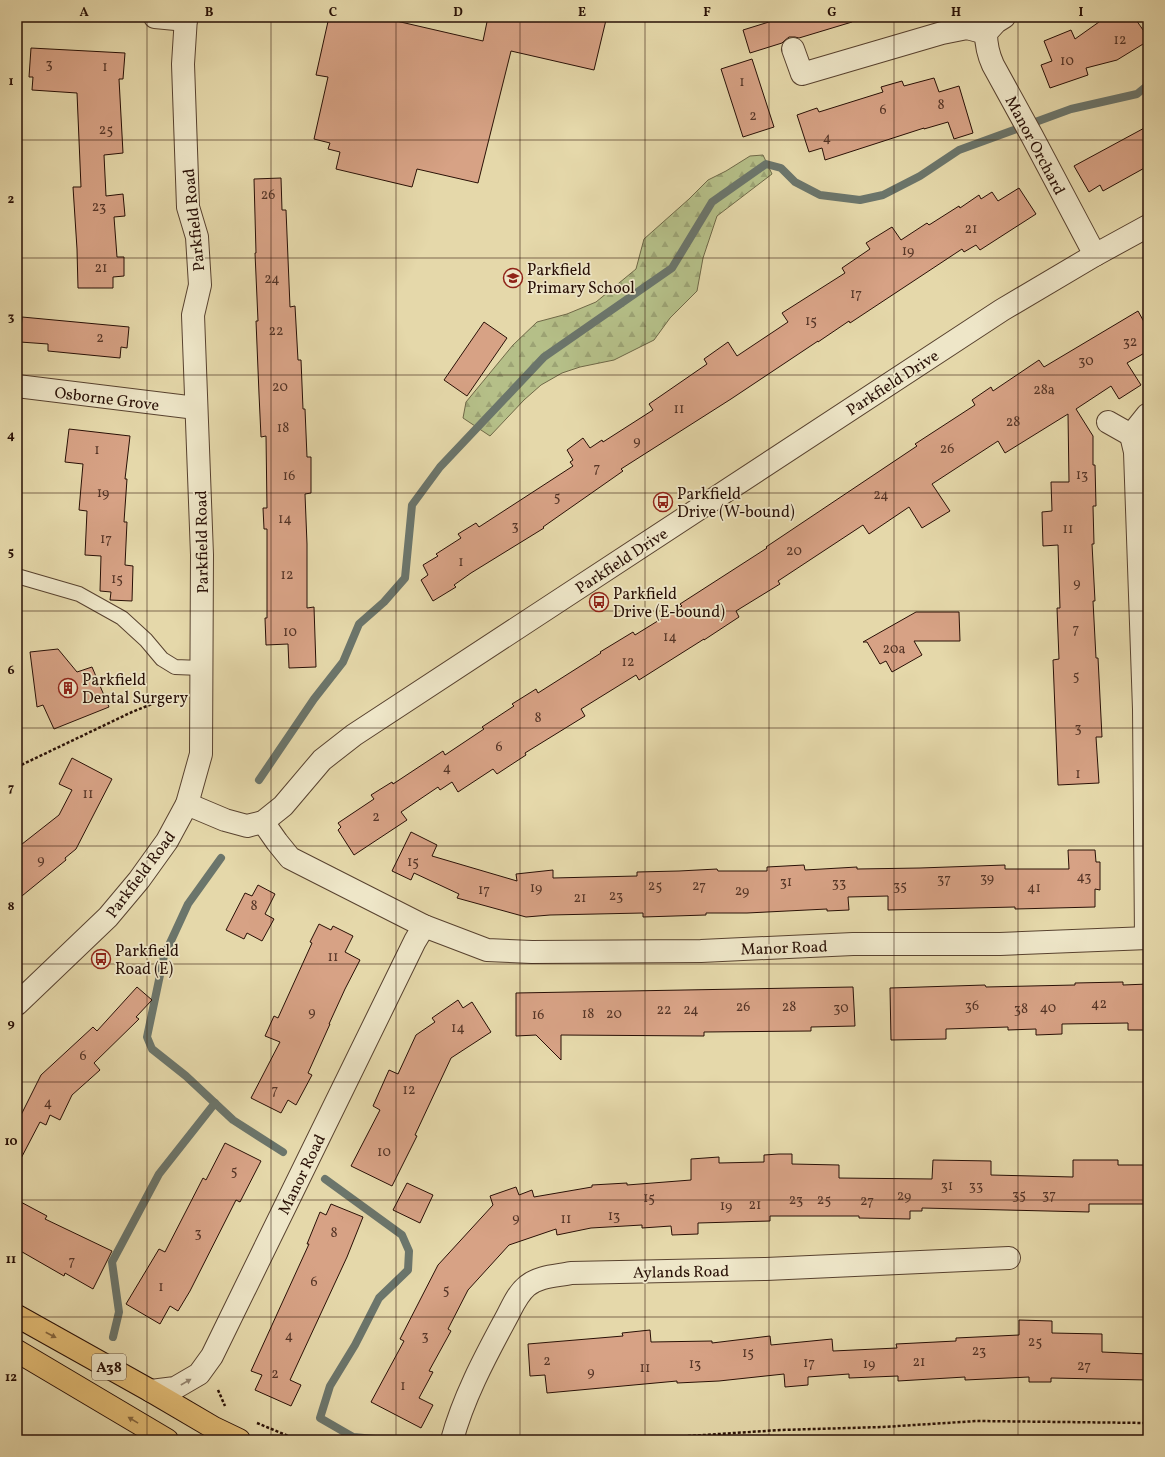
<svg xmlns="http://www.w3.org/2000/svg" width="1165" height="1457" viewBox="0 0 1165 1457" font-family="Vollkorn,serif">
  <defs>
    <pattern id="forest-firs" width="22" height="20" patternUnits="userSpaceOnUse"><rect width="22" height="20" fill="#b5bf88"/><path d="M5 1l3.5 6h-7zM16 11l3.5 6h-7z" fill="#9ca374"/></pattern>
  </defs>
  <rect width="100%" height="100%" fill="#e5d8aa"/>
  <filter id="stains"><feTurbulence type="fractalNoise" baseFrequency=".005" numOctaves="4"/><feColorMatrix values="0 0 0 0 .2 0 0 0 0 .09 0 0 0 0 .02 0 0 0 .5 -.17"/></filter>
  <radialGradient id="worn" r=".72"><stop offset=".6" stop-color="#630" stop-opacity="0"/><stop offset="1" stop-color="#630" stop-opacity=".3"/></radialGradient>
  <path fill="url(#forest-firs)" stroke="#6f6847" d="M763,155L772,174L717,216L703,258L697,291L670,318L654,340L614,360L580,367L562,373L541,385L524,400L490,436L463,418L466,402L513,345L537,322L567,314L596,302L636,269L644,239L689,199L708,180L726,171L750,156Z"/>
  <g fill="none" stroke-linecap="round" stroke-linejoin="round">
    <g stroke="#6b756b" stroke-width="8">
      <path d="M259,780L314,699L343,662L359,624L384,602L405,578L412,505L440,467L544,357L672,268L712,202L766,164L781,168L795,182L820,195L860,200L883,195L920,176L959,150L1071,109L1137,94L1148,85"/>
      <path d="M221,858L188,904L164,956L147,1037L152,1049L186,1076L233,1120L283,1152"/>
      <path d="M325,1179L402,1235L409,1251L408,1270L379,1298L355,1345L330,1386L320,1418L353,1437L386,1440"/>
      <path d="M113,1337L119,1312L112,1262L159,1174L215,1103"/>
    </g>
  </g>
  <g fill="#d7a285" stroke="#291006">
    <path d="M329,17H379L483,41L488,17H594L606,20L594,70L511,51L478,183L417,169L412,187L336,169L340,152L328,149L330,143L314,139L328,77L316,75Z"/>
    <path d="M785,17H851L852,22L799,38L795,37H789L784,41L782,43L750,53L743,30Z"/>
    <path d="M1106,17H1134L1148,37V41L1117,60L1086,68L1088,75L1050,88L1041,65L1052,61L1044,41L1071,30L1075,39Z"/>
    <path d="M31,48L125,53L123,79H119L123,153L104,155L106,196L123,194L125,216L114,217L117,257H124V276L113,277V288H78L77,249L73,187H81L77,93L32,90L33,77H29Z"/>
    <path d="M752,59L774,127L743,137L721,69Z"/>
    <path d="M934,78L939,92L959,86L973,133L954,139L948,122L924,129V128L825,160L822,148L809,152L797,115L817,108L819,112L883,92L881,87L902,81L904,86Z"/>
    <path d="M1148,126V166L1103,191L1100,185L1089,192L1074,166Z"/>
    <path d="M281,178L282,210H286L290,307L295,306L298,360H301L303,409H305L307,457H311V493L305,494L307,544V608L314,607L316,667L289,668L288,644L266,645L265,618H267V529H264L263,508H267L266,436L261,437L259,394L256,321H258L255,253H256L254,179Z"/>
    <path d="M1019,188L1036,214L980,250L976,245L964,252L962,249L850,323L849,321L818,342V341L731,399L621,469L623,471L543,527L544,528L471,573L454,585L456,587L433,601L421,580L428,575L423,565L438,556L436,554L461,538L458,534L476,523L479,527L573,466L570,462L573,460L567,450L583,438L590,448L602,440L603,442L653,410L649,404L707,364L704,359L728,342L737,356L788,322L782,313L845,273L842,268L870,249L866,243L892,227L901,240L927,223L929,225L959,206L960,208L979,195L981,199L992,192L998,201Z"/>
    <path d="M1138,311L1148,329V351L1127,363L1141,385L1119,399L1111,386L1076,409L1093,436V465H1095L1096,506H1093L1094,544H1092L1095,601H1093L1096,658H1098L1102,737H1096L1099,783L1058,785L1053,660L1059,659L1057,608H1060L1058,545L1043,546L1042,512L1052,511L1051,482H1069L1068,414L1005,453L998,441L932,484L950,511L922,528L909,507L869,534L863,525L778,581L780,584L736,611L739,617L704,640V639L639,680L636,675L581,709L585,716L525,753L526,755L497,774L493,769L458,792L452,782L440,790L438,787L401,812L407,820L354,855L338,830L341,827L338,823L374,799L371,795L392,782L393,784L443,751L445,755L484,729L482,727L514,706L512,704L536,689L538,693L601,653L600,652L633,632L635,635L682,606L680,604L767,548L766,547L917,446L915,444L975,405L972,400L991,387L993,391L1039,360L1044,367Z"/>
    <path d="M22,317L129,327L127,348L121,347L120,358L48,351V344L20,342Z"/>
    <path d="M484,322L507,338L467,396L444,380Z"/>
    <path d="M69,429L130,436L125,479H127L124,522H127L125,565L133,566L132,601L110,600L111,592L100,591L101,556L85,555L87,511L79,510L83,464L65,462Z"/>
    <path d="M916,612H959L960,641H914L922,655L892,672L886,661L880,664L867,642H863Z"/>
    <path d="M58,649L77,672L92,667L109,707L54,729L43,705L37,707L30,652Z"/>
    <path d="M72,758L112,779L76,849L65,858L66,860L17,900V848L59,815L72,790L59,784Z"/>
    <path d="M411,832L437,845L432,856L517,881L516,874L553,870V878L637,876V872L679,871L717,869L718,871H767V867L804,865L805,870L857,867V869L920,868L1005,865V869H1069L1068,850H1095L1096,862H1100V890L1095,889V907L1015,909V907L888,910V896L848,897L849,910L827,911V909L747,913H706V915L643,917V913L550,915L526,917L457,898L459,894L414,873L411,880L392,871Z"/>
    <path d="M258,885L275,894L265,914L274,919L262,941L247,933L244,939L226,930L245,893L252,896Z"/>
    <path d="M319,924L331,930L333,926L353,936L345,952L360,960L345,989L329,1024H330L308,1073L312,1075L296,1105L288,1100L281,1113L251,1098L280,1042L265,1036L274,1016L278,1018L312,943L310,942Z"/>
    <path d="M1123,982V985L1148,984V1030H1128V1023L1062,1024V1034L1036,1035V1029L1008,1030V1027L946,1029V1039L891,1040L890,988L985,985L986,987L1075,985V983Z"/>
    <path d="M137,987L152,1000L136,1017L139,1019L94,1063L100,1070L72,1095L60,1120L50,1115L46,1125L40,1122L17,1166V1123L41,1075L93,1027L97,1031Z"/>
    <path d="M853,987L855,1026L811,1027V1031L704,1032V1036L561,1035V1060L536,1035L516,1036V993Z"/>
    <path d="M458,1000L463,1008L472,1002L491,1032L451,1058L415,1135L417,1136L392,1186L351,1166L380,1110L373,1106L389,1070L398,1074L416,1035L435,1022L432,1018Z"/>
    <path d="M225,1143L261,1161L240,1202L236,1200L190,1291L178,1311L170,1306L160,1324L126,1304L159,1249L165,1252L203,1178L206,1180Z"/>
    <path d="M779,1154H792V1164L839,1165V1178L932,1179L933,1160L991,1161V1175L1073,1177V1160H1118V1165H1148V1204H1089V1212L922,1208V1211H910V1219L859,1218V1216H770V1221L698,1223V1234L672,1235L671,1226L642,1228V1225L591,1228L557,1235L556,1229L509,1245L468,1290L448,1329L451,1331L429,1371L433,1372L419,1398L433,1405L421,1428L371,1402L404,1341L400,1339L438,1265L493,1205L490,1196L516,1187L519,1195L532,1190L534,1197L592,1187V1185L627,1183V1185L691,1180V1159L719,1157V1163L764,1162V1155Z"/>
    <path d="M407,1183L433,1195L420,1223L393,1210Z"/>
    <path d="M17,1200L47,1216L45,1219L112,1251L93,1289L65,1273L64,1276L17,1249Z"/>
    <path d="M331,1204L363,1217L347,1257L290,1380L301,1385L291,1406L255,1390L262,1375L251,1371L309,1244H307L320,1212L326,1215Z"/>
    <path d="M1019,1320L1052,1321V1333L1102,1334V1352L1148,1354V1380L1051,1378V1382H1029V1377L965,1380V1377L898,1381V1376L849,1378V1374L808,1377V1385L785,1387L784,1374L719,1381L677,1383V1381L547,1393L545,1375L530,1376L528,1344L623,1336L622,1333L650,1330L651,1342L712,1341V1343L770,1336L771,1345L832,1339L833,1351L897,1348L896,1344L956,1341V1338L1019,1335Z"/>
  </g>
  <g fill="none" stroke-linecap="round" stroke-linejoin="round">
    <defs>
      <path id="service" d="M17,576L79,594L122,618L146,640L162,659L175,667L201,668"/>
      <g id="minor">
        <path d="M155,17L186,20"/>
        <path d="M1004,17L996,22L986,33C986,45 988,54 993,65L1032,136L1095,255"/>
        <path d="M793,49L802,74L942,33L967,28L986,33"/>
        <path d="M17,386L196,408"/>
        <path d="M1108,422L1131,435L1147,415"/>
        <path d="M1131,435L1135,452L1144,709L1146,938"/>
        <path d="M187,804L225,820L247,826L263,822L283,806L322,760L354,735L1002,310L1095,255L1148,226"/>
        <path d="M263,822L277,842L290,858L424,926L487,950L532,952L701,951L853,944H1000L1148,938"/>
        <path d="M17,1004L108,917L139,880L167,841L187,804L201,754L202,555L193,315L200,285L197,237L188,207L183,64L186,17"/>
        <path d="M151,1391L175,1388L199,1374L212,1356L415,941L424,926"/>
        <path d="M452,1440C463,1399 484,1359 504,1322C511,1310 516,1295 527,1286C539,1276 557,1276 571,1273L766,1269L1009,1258"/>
      </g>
      <g id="primary">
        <path d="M17,1316L151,1391L214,1428L239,1440"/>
        <path d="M17,1351L167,1440"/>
      </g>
    </defs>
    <use href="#service" stroke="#58422f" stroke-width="16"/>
    <use href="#minor" stroke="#58422f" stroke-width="24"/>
    <use href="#primary" stroke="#291006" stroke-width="24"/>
    <g stroke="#291006" stroke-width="2.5" stroke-dasharray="3 2" stroke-linecap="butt">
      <path d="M17,767L132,712L172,696H176"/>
      <path d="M218,1390L225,1406"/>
      <path d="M257,1423L298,1440"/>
      <path d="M628,1440L780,1430L883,1427L977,1421L1148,1423"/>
    </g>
    <use href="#service" stroke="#eee6c8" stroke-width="14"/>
    <use href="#minor" stroke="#eee6c8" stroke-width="22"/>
    <use href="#primary" stroke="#e2bc75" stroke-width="22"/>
  </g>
  <defs><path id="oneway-solid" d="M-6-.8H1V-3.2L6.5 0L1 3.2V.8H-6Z"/></defs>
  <g fill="#86663e">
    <use href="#oneway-solid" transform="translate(51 1335) rotate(28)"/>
    <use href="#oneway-solid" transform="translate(133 1420) rotate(-149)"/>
  </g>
  <use fill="#958671" href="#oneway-solid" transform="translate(186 1382) rotate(-30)"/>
  <path fill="none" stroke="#291006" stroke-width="1" stroke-opacity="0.55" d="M147,17V1440M271,17V1440M396,17V1440M520,17V1440M645,17V1440M769,17V1440M894,17V1440M1018,17V1440M17,140H1148M17,258H1148M17,375H1148M17,493H1148M17,611H1148M17,728H1148M17,846H1148M17,964H1148M17,1082H1148M17,1200H1148M17,1317H1148"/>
  <defs>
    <symbol id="school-ring" viewBox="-11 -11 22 22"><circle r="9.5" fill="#eee6c8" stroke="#8f2418" stroke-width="1.5"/><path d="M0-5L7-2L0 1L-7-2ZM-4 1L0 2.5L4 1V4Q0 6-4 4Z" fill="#8f2418"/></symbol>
    <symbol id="bus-ring" viewBox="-11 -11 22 22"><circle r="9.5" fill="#eee6c8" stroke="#8f2418" stroke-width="1.5"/><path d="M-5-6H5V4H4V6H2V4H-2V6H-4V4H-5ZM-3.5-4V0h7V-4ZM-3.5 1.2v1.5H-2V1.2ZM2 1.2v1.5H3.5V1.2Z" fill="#8f2418"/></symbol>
    <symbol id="building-ring" viewBox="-11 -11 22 22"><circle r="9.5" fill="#eee6c8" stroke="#8f2418" stroke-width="1.5"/><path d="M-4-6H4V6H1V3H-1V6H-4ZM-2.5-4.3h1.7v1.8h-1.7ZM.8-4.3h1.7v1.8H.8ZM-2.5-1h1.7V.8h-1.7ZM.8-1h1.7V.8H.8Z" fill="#8f2418"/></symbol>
  </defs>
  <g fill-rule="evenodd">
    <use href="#school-ring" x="502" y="267" width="22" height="22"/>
    <use href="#bus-ring" x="652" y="491" width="22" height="22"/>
    <use href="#bus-ring" x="588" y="591" width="22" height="22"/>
    <use href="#building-ring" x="57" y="677" width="22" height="22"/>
    <use href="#bus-ring" x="90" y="948" width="22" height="22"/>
  </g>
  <g text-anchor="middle" stroke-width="3.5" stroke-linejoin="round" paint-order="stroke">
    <g font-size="14" fill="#543426">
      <text x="1120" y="44">12</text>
      <text x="1067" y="65">10</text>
      <text x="49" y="68">3</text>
      <text x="105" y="71">1</text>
      <text x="742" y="86">1</text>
      <text x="941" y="109">8</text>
      <text x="883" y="114">6</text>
      <text x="753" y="120">2</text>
      <text x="106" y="134">25</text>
      <text x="827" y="142">4</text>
      <text x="268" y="199">26</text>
      <text x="99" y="211">23</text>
      <text x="971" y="233">21</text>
      <text x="908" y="255">19</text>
      <text x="101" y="272">21</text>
      <text x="272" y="283">24</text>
      <text x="856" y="298">17</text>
      <text x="811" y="325">15</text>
      <text x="276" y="335">22</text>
      <text x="100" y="342">2</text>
      <text x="1130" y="346">32</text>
      <text x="1086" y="365">30</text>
      <text x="280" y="391">20</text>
      <text x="1044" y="394">28a</text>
      <text x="679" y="413">11</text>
      <text x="1013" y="426">28</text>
      <text x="283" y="432">18</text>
      <text x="637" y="445">9</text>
      <text x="947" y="453">26</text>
      <text x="97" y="454">1</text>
      <text x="597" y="472">7</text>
      <text x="1082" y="479">13</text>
      <text x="289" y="480">16</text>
      <text x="103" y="497">19</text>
      <text x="881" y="499">24</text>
      <text x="557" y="501">5</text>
      <text x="285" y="523">14</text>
      <text x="515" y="530">3</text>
      <text x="1068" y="533">11</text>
      <text x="106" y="543">17</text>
      <text x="794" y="555">20</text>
      <text x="461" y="566">1</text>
      <text x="287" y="579">12</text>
      <text x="117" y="583">15</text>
      <text x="1077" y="587">9</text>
      <text x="1076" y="633">7</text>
      <text x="290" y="636">10</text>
      <text x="670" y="641">14</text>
      <text x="894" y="653">20a</text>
      <text x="628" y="666">12</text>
      <text x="1076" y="680">5</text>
      <text x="538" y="722">8</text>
      <text x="1078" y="732">3</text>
      <text x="499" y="751">6</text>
      <text x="447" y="772">4</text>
      <text x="1078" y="778">1</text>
      <text x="88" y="798">11</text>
      <text x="376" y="821">2</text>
      <text x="41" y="864">9</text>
      <text x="413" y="866">15</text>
      <text x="1084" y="881">43</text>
      <text x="987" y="882">39</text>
      <text x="944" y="883">37</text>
      <text x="786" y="886">31</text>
      <text x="839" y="887">33</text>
      <text x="655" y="890">25</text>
      <text x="699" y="890">27</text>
      <text x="900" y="890">35</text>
      <text x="536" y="892">19</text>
      <text x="1034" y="892">41</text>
      <text x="484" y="894">17</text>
      <text x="742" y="895">29</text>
      <text x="616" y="900">23</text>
      <text x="580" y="902">21</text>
      <text x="254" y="910">8</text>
      <text x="333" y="961">11</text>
      <text x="1099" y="1008">42</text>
      <text x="972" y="1010">36</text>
      <text x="743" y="1011">26</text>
      <text x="789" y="1011">28</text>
      <text x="841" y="1012">30</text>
      <text x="1048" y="1012">40</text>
      <text x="1021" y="1013">38</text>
      <text x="664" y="1014">22</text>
      <text x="691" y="1014">24</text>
      <text x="312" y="1016">9</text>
      <text x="588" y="1018">18</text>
      <text x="614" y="1018">20</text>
      <text x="538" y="1019">16</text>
      <text x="458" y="1032">14</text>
      <text x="83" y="1060">6</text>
      <text x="275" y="1094">7</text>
      <text x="409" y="1094">12</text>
      <text x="48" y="1107">4</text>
      <text x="384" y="1156">10</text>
      <text x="234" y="1175">5</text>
      <text x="947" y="1190">31</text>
      <text x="976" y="1190">33</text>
      <text x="1019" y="1199">35</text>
      <text x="1049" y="1199">37</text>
      <text x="904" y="1200">29</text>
      <text x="649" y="1202">15</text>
      <text x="796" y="1204">23</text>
      <text x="824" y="1204">25</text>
      <text x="867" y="1205">27</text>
      <text x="755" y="1209">21</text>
      <text x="726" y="1210">19</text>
      <text x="614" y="1220">13</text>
      <text x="516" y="1222">9</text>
      <text x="566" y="1223">11</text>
      <text x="198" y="1237">3</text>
      <text x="334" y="1237">8</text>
      <text x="72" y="1265">7</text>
      <text x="314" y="1286">6</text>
      <text x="161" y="1291">1</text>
      <text x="446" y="1294">5</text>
      <text x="289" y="1340">4</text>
      <text x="425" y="1340">3</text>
      <text x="1035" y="1346">25</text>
      <text x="979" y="1355">23</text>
      <text x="748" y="1357">15</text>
      <text x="547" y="1365">2</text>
      <text x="919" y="1366">21</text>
      <text x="809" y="1367">17</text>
      <text x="695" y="1368">13</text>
      <text x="869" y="1368">19</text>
      <text x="1084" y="1370">27</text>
      <text x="645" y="1372">11</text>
      <text x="591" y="1376">9</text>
      <text x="275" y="1378">2</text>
      <text x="403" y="1390">1</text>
    </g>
    <rect fill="#eee6c8" stroke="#645040" stroke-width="1" x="92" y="1354" width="34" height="26" rx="3"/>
    <g font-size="15" font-weight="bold" fill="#291006">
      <text x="109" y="1372">A38</text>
    </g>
    <g font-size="16" fill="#291006" stroke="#eee6c8">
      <text transform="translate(1036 145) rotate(62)" y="6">Manor Orchard</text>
      <text transform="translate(193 220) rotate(-96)" y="6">Parkfield Road</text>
      <text transform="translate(892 382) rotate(-33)" y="6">Parkfield Drive</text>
      <text transform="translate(107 398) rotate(7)" y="6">Osborne Grove</text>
      <text transform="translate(201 542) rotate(-91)" y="6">Parkfield Road</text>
      <text transform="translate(621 560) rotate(-33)" y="6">Parkfield Drive</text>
      <text transform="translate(140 874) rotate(-53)" y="6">Parkfield Road</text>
      <text transform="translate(784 947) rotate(-2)" y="6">Manor Road</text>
      <text transform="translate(301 1174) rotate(-64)" y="6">Manor Road</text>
      <text transform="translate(681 1271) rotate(-1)" y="6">Aylands Road</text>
    </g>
    <g font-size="16" fill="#291006" stroke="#eee6c8" text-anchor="start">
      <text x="527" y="275">Parkfield<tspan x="527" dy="18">Primary School</tspan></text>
      <text x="677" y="499">Parkfield<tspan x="677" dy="18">Drive (W-bound)</tspan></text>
      <text x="613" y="599">Parkfield<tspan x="613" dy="18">Drive (E-bound)</tspan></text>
      <text x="82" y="685">Parkfield<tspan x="82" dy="18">Dental Surgery</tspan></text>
      <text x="115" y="956">Parkfield<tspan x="115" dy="18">Road (E)</tspan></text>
    </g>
  </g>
  <rect width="1165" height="1457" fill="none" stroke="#e5d8aa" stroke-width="44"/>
  <rect x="22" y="22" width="1121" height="1413" fill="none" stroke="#291006" stroke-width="1.5"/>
  <g font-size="13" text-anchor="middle" font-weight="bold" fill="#291006">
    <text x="84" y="16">A</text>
    <text x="209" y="16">B</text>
    <text x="333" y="16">C</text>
    <text x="458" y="16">D</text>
    <text x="582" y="16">E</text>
    <text x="707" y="16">F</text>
    <text x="832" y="16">G</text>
    <text x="956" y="16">H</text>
    <text x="1081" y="16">I</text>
    <text x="11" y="85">1</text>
    <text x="11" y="203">2</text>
    <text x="11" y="321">3</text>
    <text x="11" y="439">4</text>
    <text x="11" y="556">5</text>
    <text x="11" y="674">6</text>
    <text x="11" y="792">7</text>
    <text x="11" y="910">8</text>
    <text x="11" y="1027">9</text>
    <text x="11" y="1145">10</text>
    <text x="11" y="1263">11</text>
    <text x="11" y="1381">12</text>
  </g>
  <rect width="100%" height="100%" filter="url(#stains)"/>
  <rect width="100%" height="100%" fill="url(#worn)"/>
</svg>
